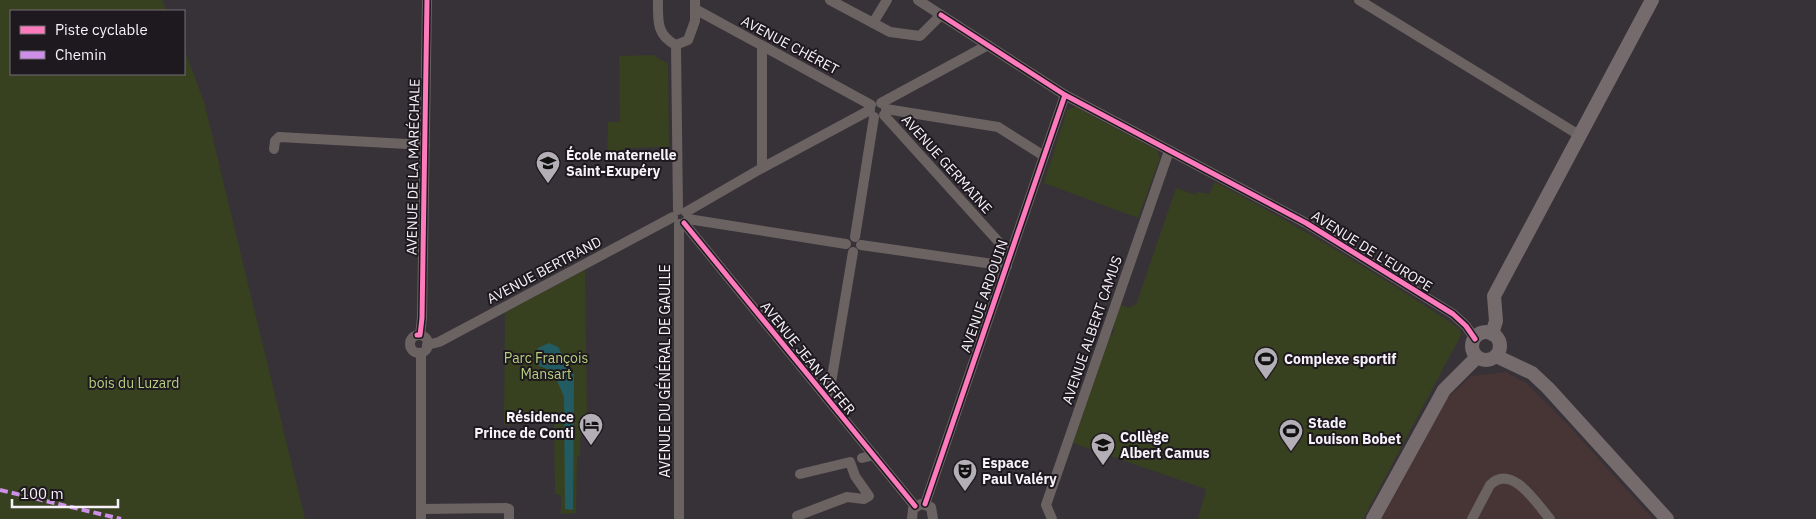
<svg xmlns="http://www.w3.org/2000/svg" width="1816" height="519" viewBox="0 0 1816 519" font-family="'IBM Plex Sans',sans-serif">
  <rect width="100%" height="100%" fill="#373238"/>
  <path fill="#473435" d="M1506,372L1526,383L1570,427L1653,519H1381L1444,401L1471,376Z"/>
  <g fill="#38411f">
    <path d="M0,0H162L167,11H11V74H184V48L204,102L305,519H0Z"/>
    <path d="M653,55L668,64L669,147L624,148L621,151V160H607L608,122H620L619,56Z"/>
    <path d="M1075,107L1157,150L1160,158L1138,218L1044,183L1067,110Z"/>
    <path d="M1215,182C1299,226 1381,276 1460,329L1461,335L1363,519H1198L1206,489L1073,443L1108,339L1114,332V323L1120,305L1131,308L1133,305H1136L1176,188L1196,195L1197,192L1209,194Z"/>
    <path d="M585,270L587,420L581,421L580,456H577L576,513L561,514V495L555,494L554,421L504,425L505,312Z"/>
  </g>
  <path fill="#225c62" d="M549,343L558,347L574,375L573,510L565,509L564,397L553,371L539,366L536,354L538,348Z"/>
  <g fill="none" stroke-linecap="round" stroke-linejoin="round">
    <g stroke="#6b6262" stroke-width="10">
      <path d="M658,0C658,20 656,35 676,45L688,40L695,21V0"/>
      <path d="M830,0L890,32L920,36L941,15L918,0"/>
      <path d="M1359,0L1579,135"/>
      <path d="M695,9L871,105"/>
      <path d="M941,15L1065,95L1306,223L1453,314L1466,326L1475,339"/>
      <path d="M873,23L887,0"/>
      <path d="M676,45L678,210"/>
      <path d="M881,103L988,45"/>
      <path d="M886,109L998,127L1044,156"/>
      <path d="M884,115L1006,250L1011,252"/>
      <path d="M274,149L275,141L279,137L425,145"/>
      <path d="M762,168V46"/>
      <path d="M686,212L762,168L870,110"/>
      <path d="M688,219L846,244"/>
      <path d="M684,223L915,506"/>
      <path d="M855,237L874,117"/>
      <path d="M861,245L1007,266"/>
      <path d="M420,335L422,318L427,0"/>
      <circle cx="419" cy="344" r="9"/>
      <path d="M427,345L439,342L673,217"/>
      <path d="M421,353V519"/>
      <path d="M826,397L831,383L853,252"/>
      <path d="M862,458L874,455"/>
      <path d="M925,504L1065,95"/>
      <path d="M421,509L506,508L509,509V519"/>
      <path d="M797,516L847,497L864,499L869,496L855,476L850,462L800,474"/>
      <path d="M679,519V224"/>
      <path d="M912,519L913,509L921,504L931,507L933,519"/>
      <path d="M1052,519L1046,505L1169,151"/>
      <path d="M1472,519L1490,485C1512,463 1537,504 1550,519"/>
    </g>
    <g stroke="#756a6c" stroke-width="14">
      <circle cx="1486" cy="346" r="14"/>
      <path d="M1492,334L1496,321L1494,296L1652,0"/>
      <path d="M1496,356L1532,373L1548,388L1667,519"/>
      <path d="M1373,519L1444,390L1477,357"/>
    </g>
    <path stroke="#ce8fe9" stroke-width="4" stroke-dasharray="8 4" stroke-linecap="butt" d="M0,490L121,519"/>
    <defs>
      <g id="cycleway">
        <path d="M941,15L1065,95L1306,223L1453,314L1466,326L1475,339"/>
        <path d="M684,223L915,506"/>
        <path d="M417,335H420L422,318L427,0"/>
        <path d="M925,504L1065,95"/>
      </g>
    </defs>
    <use href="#cycleway" stroke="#1d191e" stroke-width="8"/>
    <use href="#cycleway" stroke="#fd7abc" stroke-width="5"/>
  </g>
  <defs>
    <symbol id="school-pin" viewBox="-11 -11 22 30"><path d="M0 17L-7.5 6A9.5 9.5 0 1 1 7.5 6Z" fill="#b4aeb6" stroke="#1d191e"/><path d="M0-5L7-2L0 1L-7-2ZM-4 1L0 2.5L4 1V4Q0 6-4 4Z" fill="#111"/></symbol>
    <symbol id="stadium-pin" viewBox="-11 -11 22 30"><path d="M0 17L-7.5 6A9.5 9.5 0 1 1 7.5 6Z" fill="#b4aeb6" stroke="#1d191e"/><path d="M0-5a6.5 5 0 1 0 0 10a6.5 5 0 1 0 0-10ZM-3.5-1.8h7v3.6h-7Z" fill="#111"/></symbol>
    <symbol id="hotel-pin" viewBox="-11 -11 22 30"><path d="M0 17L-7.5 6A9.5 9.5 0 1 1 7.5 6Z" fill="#b4aeb6" stroke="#1d191e"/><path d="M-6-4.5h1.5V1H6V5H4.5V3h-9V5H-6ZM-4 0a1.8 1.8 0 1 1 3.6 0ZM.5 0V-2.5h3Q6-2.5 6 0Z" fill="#111"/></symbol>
    <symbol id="theatre-pin" viewBox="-11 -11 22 30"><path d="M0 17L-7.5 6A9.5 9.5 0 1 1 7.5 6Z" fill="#b4aeb6" stroke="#1d191e"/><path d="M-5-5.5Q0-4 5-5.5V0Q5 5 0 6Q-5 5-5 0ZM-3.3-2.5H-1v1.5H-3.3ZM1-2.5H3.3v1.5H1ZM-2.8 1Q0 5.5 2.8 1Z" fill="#111"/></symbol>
  </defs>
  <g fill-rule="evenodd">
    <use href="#school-pin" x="534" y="149" width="28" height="38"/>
    <use href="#stadium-pin" x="1252" y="345" width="28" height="38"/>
    <use href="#hotel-pin" x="577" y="411" width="28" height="38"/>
    <use href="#stadium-pin" x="1277" y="417" width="28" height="38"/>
    <use href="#school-pin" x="1089" y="431" width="28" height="38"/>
    <use href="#theatre-pin" x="951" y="457" width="28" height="38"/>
  </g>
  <g text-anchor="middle" stroke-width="4" stroke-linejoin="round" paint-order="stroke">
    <g font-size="14" fill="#f7f1fa" stroke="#1d191e">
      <text transform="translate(790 45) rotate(28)" y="5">AVENUE CHÉRET</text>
      <text transform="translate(947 164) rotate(48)" y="5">AVENUE GERMAINE</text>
      <text transform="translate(413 167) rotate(-89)" y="5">AVENUE DE LA MARÉCHALE</text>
      <text transform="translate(1372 251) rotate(32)" y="5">AVENUE DE L'EUROPE</text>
      <text transform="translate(544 270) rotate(-28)" y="5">AVENUE BERTRAND</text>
      <text transform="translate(984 296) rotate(-71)" y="5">AVENUE ARDOUIN</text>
      <text transform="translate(1092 330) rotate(-71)" y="5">AVENUE ALBERT CAMUS</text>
      <text transform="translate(808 358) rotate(51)" y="5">AVENUE JEAN KIFFER</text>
      <text transform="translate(665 371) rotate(-90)" y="5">AVENUE DU GÉNÉRAL DE GAULLE</text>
    </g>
    <g font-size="14" font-weight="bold" fill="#f7f1fa" stroke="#1d191e" text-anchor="start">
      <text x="566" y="160">École maternelle<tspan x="566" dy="16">Saint-Exupéry</tspan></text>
      <text x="1284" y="364">Complexe sportif</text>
      <text x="574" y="422" text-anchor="end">Résidence<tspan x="574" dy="16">Prince de Conti</tspan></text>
      <text x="1308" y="428">Stade<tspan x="1308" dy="16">Louison Bobet</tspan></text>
      <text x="1120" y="442">Collège<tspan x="1120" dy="16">Albert Camus</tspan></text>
      <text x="982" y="468">Espace<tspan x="982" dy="16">Paul Valéry</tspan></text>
    </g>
    <g font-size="14" fill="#b8d07e" stroke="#1d191e">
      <text x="546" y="363">Parc François<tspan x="546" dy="16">Mansart</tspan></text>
      <text x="134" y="388">bois du Luzard</text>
    </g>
  </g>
  <rect x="10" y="10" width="175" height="65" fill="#1d191e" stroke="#746f76"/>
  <rect x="20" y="26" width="25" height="8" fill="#fd7abc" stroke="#746f76"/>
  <text x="55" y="35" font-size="15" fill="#f7f1fa">Piste cyclable</text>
  <rect x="20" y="51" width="25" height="8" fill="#ce8fe9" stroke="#746f76"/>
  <text x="55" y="60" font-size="15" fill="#f7f1fa">Chemin</text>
  <path d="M12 499v8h106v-8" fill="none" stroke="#f7f1fa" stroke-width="2.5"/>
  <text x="20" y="499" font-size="15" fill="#f7f1fa" stroke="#1d191e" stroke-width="4" paint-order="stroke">100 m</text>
</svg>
